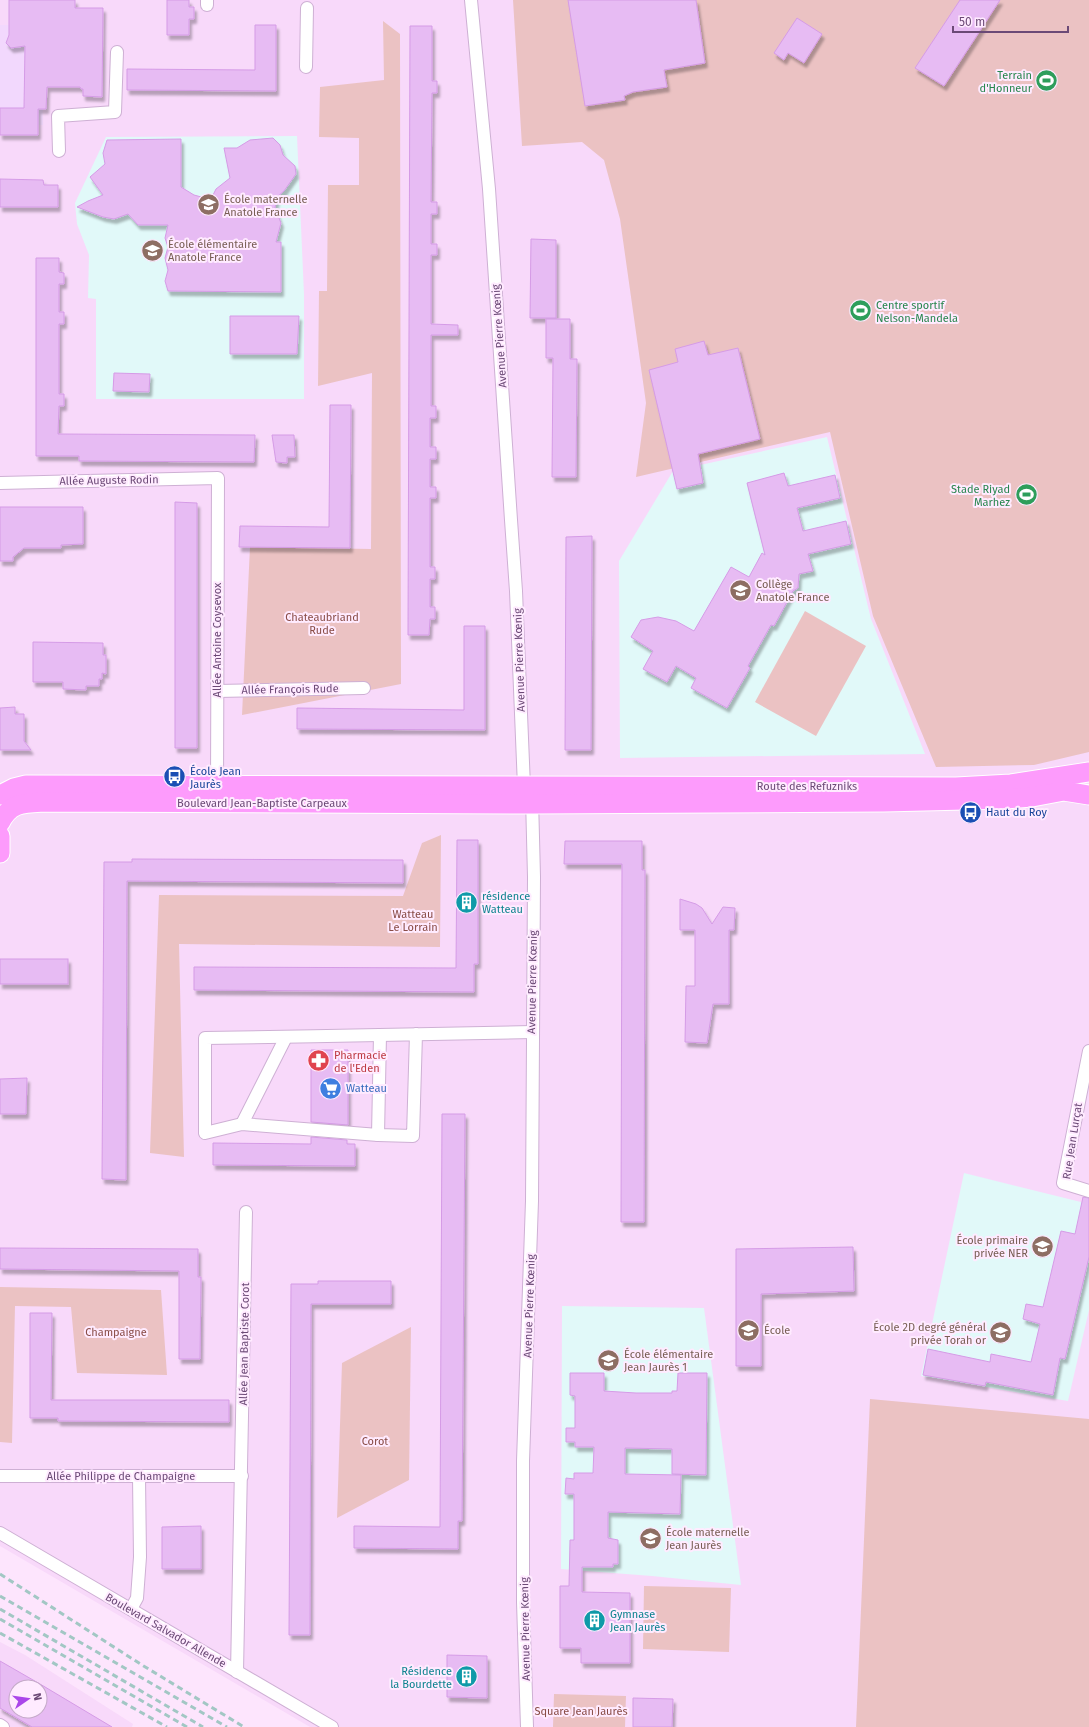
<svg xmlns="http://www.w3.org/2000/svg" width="1089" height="1727" viewBox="0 0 1089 1727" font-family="'Fira Sans',sans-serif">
  <defs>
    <filter id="shadow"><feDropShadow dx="2.5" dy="4.5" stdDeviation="1" flood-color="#0004"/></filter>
  </defs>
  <rect width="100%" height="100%" fill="#fde5fd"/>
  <g fill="#f8d9fa" fill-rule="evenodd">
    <path d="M0,0H1089V1727H310L0,1546Z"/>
    <path d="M0,1642L25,1655L133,1724L132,1727H0ZM16,1687H40V1711H16Z"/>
  </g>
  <path fill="#f2d8fd" d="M0,25H41L43,125H0Z"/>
  <g fill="#e1f9f9">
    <path d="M297,136L304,294V399H96V299L88,298L89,255L77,224L75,203L106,137Z"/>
    <path d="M827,437L871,619L925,754L620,758L619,561L673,471Z"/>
    <path d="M964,1173L1089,1204V1310L1068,1401L921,1376Z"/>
    <path d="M562,1306L704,1308L741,1585L652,1576L561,1569Z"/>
  </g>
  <g fill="#ebc2c3">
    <path d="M513,0H1089V752L1034,765L936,767L873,616L830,432L636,477L646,403L620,219L604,160L582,142L522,146Z"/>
    <path d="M383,21L400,34L401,684L242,715L250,547L371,549L372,373L318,386L319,291H327L328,185H359V138L319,137L320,87L384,80Z"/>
    <path d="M805,611L866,646L816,736L755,702Z"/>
    <path d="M441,835L440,947L179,944L184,1157L150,1153L159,895L403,896L422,843Z"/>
    <path d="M0,1287L161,1290L167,1375L77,1373L71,1307L15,1306L12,1443L0,1442Z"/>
    <path d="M411,1327L409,1480L337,1518L342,1363Z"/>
    <path d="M870,1399L1089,1419V1727H856Z"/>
    <path d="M644,1586L731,1588L729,1652L643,1649Z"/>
    <path d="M554,1694L626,1696L625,1727H553Z"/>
  </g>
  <g fill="#e7bbf3" stroke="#d59be6" fill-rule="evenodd" filter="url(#shadow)">
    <path d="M9,0H75V8H103L102,97L83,96V89H81L80,87H47L46,109H38V135H0V108H24L25,46L11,48L6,43L9,35Z"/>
    <path d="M167,0H189V7H194V19H189V35H167Z"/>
    <path d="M568,0H696L705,63L664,70L667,87L633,92L624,96L625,100L585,106Z"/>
    <path d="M960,0H1000L944,86L915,68Z"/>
    <path d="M797,18L822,34L804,63L788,53L784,60L774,53Z"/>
    <path d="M255,25H276V91L127,90V69L255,70Z"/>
    <path d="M410,26H432V81H437V93H432L431,202H437V214H431V244H437V255H431V324L458,325V335H431V406H436V418H430V447H436V459H430V487H436V498H430V567H435V579H430V607H435V619H430L429,635H408Z"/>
    <path d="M273,138L280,145L283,155L295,166L296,174L284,191L277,197L275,208L281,223L276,242H281V292L168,291L165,281L168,270L165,258L168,247L165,238L168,225H138L128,214L114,219L103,217L77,207L88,201L103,195L90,177L105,164L103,153L107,140L181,139V187L194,195L205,198L213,195L216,189L230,178L224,148H237L250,140Z"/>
    <path d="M0,179L43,180L44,185H58V207H0Z"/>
    <path d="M531,239L556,240V318H530Z"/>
    <path d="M36,258H59V272L64,273V284H59V312H64V324H59V394H64V406H59L58,434L255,435L254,462L79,461V456H36Z"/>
    <path d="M230,316H299L297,354H230Z"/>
    <path d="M546,319H570V359H577L576,477H552L553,358H546Z"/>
    <path d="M704,341L708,355L738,348L760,439L698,454L703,483L677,489L649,370L678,362L675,349Z"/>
    <path d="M114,373L150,374L149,392L113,391Z"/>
    <path d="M330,405H351L350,548L239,547L240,526L329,527Z"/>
    <path d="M272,435H294L295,457H287V463L276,462Z"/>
    <path d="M784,473L788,486L835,475L840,498L797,508L803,531L846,521L851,544L808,554L813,571L799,574L798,588L793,591L774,626L771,625L748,666L750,668L727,708L691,688L696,678L676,666L667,682L643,669L653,651L631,637L641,620L658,617L676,621L694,631L731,567L749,577L762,553L765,555L747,483Z"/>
    <path d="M175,502L197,503V748H175Z"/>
    <path d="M0,507H83V544L61,545V548H24L13,557V561H0Z"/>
    <path d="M592,536L591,750H565L566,537Z"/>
    <path d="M464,626H485V730L297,729V708L464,710Z"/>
    <path d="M33,642L103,643V655H106V674L102,673V679H99V686H86V690L63,689V682H33Z"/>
    <path d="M15,707V714H24V741L31,750H0V708Z"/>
    <path d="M457,840H478V964H474V992L194,990V967L456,968Z"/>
    <path d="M565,841H642V870H645L644,1222H621L622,864H564Z"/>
    <path d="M132,859L403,860V883L127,881L126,1180L102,1179L104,862H132Z"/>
    <path d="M680,899L696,904L702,908L712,924L723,907L735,908L734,930H729V1004H713L707,1043L685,1042L686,986H695V930H680Z"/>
    <rect x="0" y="959" width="68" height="25"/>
    <path d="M311,1050H348V1125L311,1122Z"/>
    <path d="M27,1078L26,1114H0V1079Z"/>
    <path d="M442,1114H465L462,1521H458V1549L354,1548V1526L440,1527Z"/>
    <path d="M311,1137L347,1140V1144H355V1166L213,1165V1143L311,1144Z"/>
    <path d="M1083,1197L1089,1198V1257L1065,1359L1060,1358L1053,1395L986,1382L985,1386L923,1375L928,1349L990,1362L991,1354L1031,1362L1040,1324L1023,1319L1026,1304L1043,1307L1061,1231L1075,1234Z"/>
    <path d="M853,1247L854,1291L761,1294V1366H736V1249Z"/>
    <path d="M0,1248L198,1249V1277H201L200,1359H179V1271L0,1269Z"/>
    <path d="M318,1281H391V1304H311L310,1635H289L291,1284H318Z"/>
    <path d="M30,1313H52L51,1400H229V1422L58,1421V1418H30Z"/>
    <path d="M570,1373H604V1391L636,1393H672V1391H677L678,1373H707L706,1475L672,1474V1449L625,1448V1474L681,1475L680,1514L608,1512V1538L618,1540V1564H613V1567H582V1592L630,1593V1663H581V1648H560V1586H569L570,1540H574V1494H565L566,1478L574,1479V1473H593L594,1447H575V1442H566V1428H575V1396L570,1395Z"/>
    <path d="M201,1526V1569H162V1527Z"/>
    <path d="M447,1655L487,1656V1698L447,1697Z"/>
    <path d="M0,1661L40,1684L112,1727H32L0,1708ZM16,1687H40V1711H16Z"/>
    <path d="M633,1698L673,1699L672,1727H633Z"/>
  </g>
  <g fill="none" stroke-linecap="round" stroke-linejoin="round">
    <defs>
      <g id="minor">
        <path d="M471,0L489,189L511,520L516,591L524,787L527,792"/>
        <path d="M207,5V0"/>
        <path d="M306,67L307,8"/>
        <path d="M59,151L58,116L115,112L117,52"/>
        <path d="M0,483L218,478L217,791"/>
        <path d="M217,691L364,688"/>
        <path d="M416,1034L413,1136L378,1135L242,1124L205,1133V1038C314,1036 423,1035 532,1032"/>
        <path d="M1089,1051L1063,1183L1089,1191"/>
        <path d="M242,1124L286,1037"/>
        <path d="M378,1135L380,1035"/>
        <path d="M0,1476H242"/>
        <path d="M0,1533L332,1727"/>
        <path d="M131,1609L137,1598L140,1557L139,1477"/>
        <path d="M237,1672L246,1212"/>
        <path d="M0,1725L3,1727"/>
        <path d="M527,1727L523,1602V1461L532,1201L534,877L532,798"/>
      </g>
      <g id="primary">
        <path d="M0,795L14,788L26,785L956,787L1011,784L1089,772"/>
        <path d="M0,823C10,802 24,803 45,802L532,804L884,802L1006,799L1032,797L1064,791L1089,795"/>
        <path d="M0,836V853"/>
      </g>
    </defs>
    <use href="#minor" stroke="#ceb0d4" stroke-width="14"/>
    <use href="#primary" stroke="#fff" stroke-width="21"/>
    <use href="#minor" stroke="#fff" stroke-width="12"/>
    <use href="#primary" stroke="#fd9bfc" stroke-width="19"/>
    <g stroke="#a2c7c4" stroke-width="3" stroke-dasharray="6 4" stroke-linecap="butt">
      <path d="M0,1574L142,1665L244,1727"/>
      <path d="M0,1596L227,1727"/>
      <path d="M0,1609L203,1727"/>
      <path d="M0,1619L187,1727"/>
      <path d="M0,1633L167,1727"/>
    </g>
  </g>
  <defs>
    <symbol id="stadium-disc" viewBox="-11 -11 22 22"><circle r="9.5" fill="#2e9e5b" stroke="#ffebff"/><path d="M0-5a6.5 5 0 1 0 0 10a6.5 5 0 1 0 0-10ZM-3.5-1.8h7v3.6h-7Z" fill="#fff"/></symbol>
    <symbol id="school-disc" viewBox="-11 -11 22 22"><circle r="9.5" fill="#8d6e63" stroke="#ffebff"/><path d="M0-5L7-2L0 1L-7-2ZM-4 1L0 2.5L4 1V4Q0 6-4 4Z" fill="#fff"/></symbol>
    <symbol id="bus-disc" viewBox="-11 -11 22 22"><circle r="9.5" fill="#1a4fb4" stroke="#ffebff"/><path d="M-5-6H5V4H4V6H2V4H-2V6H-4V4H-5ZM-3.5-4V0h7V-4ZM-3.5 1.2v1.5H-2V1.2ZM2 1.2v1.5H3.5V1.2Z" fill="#fff"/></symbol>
    <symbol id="building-disc" viewBox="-11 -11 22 22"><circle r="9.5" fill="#0f9aa8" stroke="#ffebff"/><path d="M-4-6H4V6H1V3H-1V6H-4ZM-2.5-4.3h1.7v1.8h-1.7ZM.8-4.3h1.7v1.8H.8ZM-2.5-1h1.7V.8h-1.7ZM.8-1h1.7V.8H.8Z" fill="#fff"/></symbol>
    <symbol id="pharmacy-disc" viewBox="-11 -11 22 22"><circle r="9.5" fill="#e0444e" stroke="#ffebff"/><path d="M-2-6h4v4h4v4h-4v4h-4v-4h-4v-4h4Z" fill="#fff"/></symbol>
    <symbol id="supermarket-disc" viewBox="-11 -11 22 22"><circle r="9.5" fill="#3f7fe0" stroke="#ffebff"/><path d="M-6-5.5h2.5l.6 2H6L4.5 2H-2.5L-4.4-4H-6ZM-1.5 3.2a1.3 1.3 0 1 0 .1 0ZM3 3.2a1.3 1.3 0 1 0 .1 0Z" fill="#fff"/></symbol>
  </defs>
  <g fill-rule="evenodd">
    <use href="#stadium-disc" x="1034" y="68" width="25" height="25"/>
    <use href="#school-disc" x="196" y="192" width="25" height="25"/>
    <use href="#school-disc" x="140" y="238" width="25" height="25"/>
    <use href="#stadium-disc" x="848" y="298" width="25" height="25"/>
    <use href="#stadium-disc" x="1014" y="482" width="25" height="25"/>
    <use href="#school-disc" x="728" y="578" width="25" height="25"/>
    <use href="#bus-disc" x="162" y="764" width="25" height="25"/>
    <use href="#bus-disc" x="958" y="800" width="25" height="25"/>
    <use href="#building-disc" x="454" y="890" width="25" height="25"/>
    <use href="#pharmacy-disc" x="306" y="1048" width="25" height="25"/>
    <use href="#supermarket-disc" x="318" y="1076" width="25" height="25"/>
    <use href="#school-disc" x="1030" y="1234" width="25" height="25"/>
    <use href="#school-disc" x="736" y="1318" width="25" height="25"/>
    <use href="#school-disc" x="988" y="1320" width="25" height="25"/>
    <use href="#school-disc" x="596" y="1348" width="25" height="25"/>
    <use href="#school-disc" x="638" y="1526" width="25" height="25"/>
    <use href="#building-disc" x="582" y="1608" width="25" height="25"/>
    <use href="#building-disc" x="454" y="1664" width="25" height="25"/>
  </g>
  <g text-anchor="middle" stroke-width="4" stroke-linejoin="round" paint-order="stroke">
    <g font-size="11" fill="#27864d" stroke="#ffebff" text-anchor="end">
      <text x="1032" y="79">Terrain<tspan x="1032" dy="13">d'Honneur</tspan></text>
      <text x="876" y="309" text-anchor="start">Centre sportif<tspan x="876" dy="13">Nelson-Mandela</tspan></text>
      <text x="1010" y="493">Stade Riyad<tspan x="1010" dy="13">Marhez</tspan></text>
    </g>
    <g font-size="11" fill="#785e54" stroke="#ffebff" text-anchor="start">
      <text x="224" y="203">École maternelle<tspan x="224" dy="13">Anatole France</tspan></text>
      <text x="168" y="248">École élémentaire<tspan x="168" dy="13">Anatole France</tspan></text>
      <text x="756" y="588">Collège<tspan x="756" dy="13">Anatole France</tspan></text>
      <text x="1028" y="1244" text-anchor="end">École primaire<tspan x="1028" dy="13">privée NER</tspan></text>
      <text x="986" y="1331" text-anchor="end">École 2D degré général<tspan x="986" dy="13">privée Torah or</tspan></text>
      <text x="764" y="1334">École</text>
      <text x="624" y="1358">École élémentaire<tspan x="624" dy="13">Jean Jaurès 1</tspan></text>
      <text x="666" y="1536">École maternelle<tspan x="666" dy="13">Jean Jaurès</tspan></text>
    </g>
    <g font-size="11" fill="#6b4976" stroke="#ffebff">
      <text transform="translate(499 336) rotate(-94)" y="4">Avenue Pierre Kœnig</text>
      <text transform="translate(109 480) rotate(-1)" y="4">Allée Auguste Rodin</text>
      <text transform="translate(217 640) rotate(-90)" y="4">Allée Antoine Coysevox</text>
      <text transform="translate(519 660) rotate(-92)" y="4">Avenue Pierre Kœnig</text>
      <text transform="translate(290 689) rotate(-1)" y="4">Allée François Rude</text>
      <text x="807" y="790">Route des Refuzniks</text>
      <text x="262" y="807">Boulevard Jean-Baptiste Carpeaux</text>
      <text transform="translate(532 982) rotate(-89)" y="4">Avenue Pierre Kœnig</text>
      <text transform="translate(1072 1141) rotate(-81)" y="4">Rue Jean Lurçat</text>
      <text transform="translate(529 1306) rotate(-88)" y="4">Avenue Pierre Kœnig</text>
      <text transform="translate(244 1344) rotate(-89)" y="4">Allée Jean Baptiste Corot</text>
      <text x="121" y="1480">Allée Philippe de Champaigne</text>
      <text transform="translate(525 1629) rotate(-91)" y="4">Avenue Pierre Kœnig</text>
      <text transform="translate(166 1630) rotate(30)" y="4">Boulevard Salvador Allende</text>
    </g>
    <g font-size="11" fill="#894c46" stroke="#ffebff">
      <text x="322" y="621">Chateaubriand<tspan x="322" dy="13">Rude</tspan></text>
      <text x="413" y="918">Watteau<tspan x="413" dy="13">Le Lorrain</tspan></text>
      <text x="116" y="1336">Champaigne</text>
      <text x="375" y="1445">Corot</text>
      <text x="581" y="1715">Square Jean Jaurès</text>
    </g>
    <g font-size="11" fill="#164399" stroke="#ffebff" text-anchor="start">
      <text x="190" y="775">École Jean<tspan x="190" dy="13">Jaurès</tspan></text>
      <text x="986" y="816">Haut du Roy</text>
    </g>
    <g font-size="11" fill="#0d838f" stroke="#ffebff" text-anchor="start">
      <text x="482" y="900">résidence<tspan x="482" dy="13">Watteau</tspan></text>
      <text x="610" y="1618">Gymnase<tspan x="610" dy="13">Jean Jaurès</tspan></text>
      <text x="452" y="1675" text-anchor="end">Résidence<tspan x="452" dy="13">la Bourdette</tspan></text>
    </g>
    <g font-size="11" fill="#be3a42" stroke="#ffebff" text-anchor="start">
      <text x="334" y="1059">Pharmacie<tspan x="334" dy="13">de l'Eden</tspan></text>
    </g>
    <g font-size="11" fill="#366cbe" stroke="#ffebff" text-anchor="start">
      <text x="346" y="1092">Watteau</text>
    </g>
  </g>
  <g transform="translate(28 1699) rotate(77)"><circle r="19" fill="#ffebff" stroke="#c4aac8"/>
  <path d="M0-3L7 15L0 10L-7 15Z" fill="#aa46ea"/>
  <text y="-6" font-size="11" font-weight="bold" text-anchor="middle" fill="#6b4976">N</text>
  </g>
  <path d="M953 26v6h115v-6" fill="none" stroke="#6b4976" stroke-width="2"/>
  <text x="959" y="26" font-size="12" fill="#6b4976" stroke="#ffebff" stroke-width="3" paint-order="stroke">50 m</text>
</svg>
